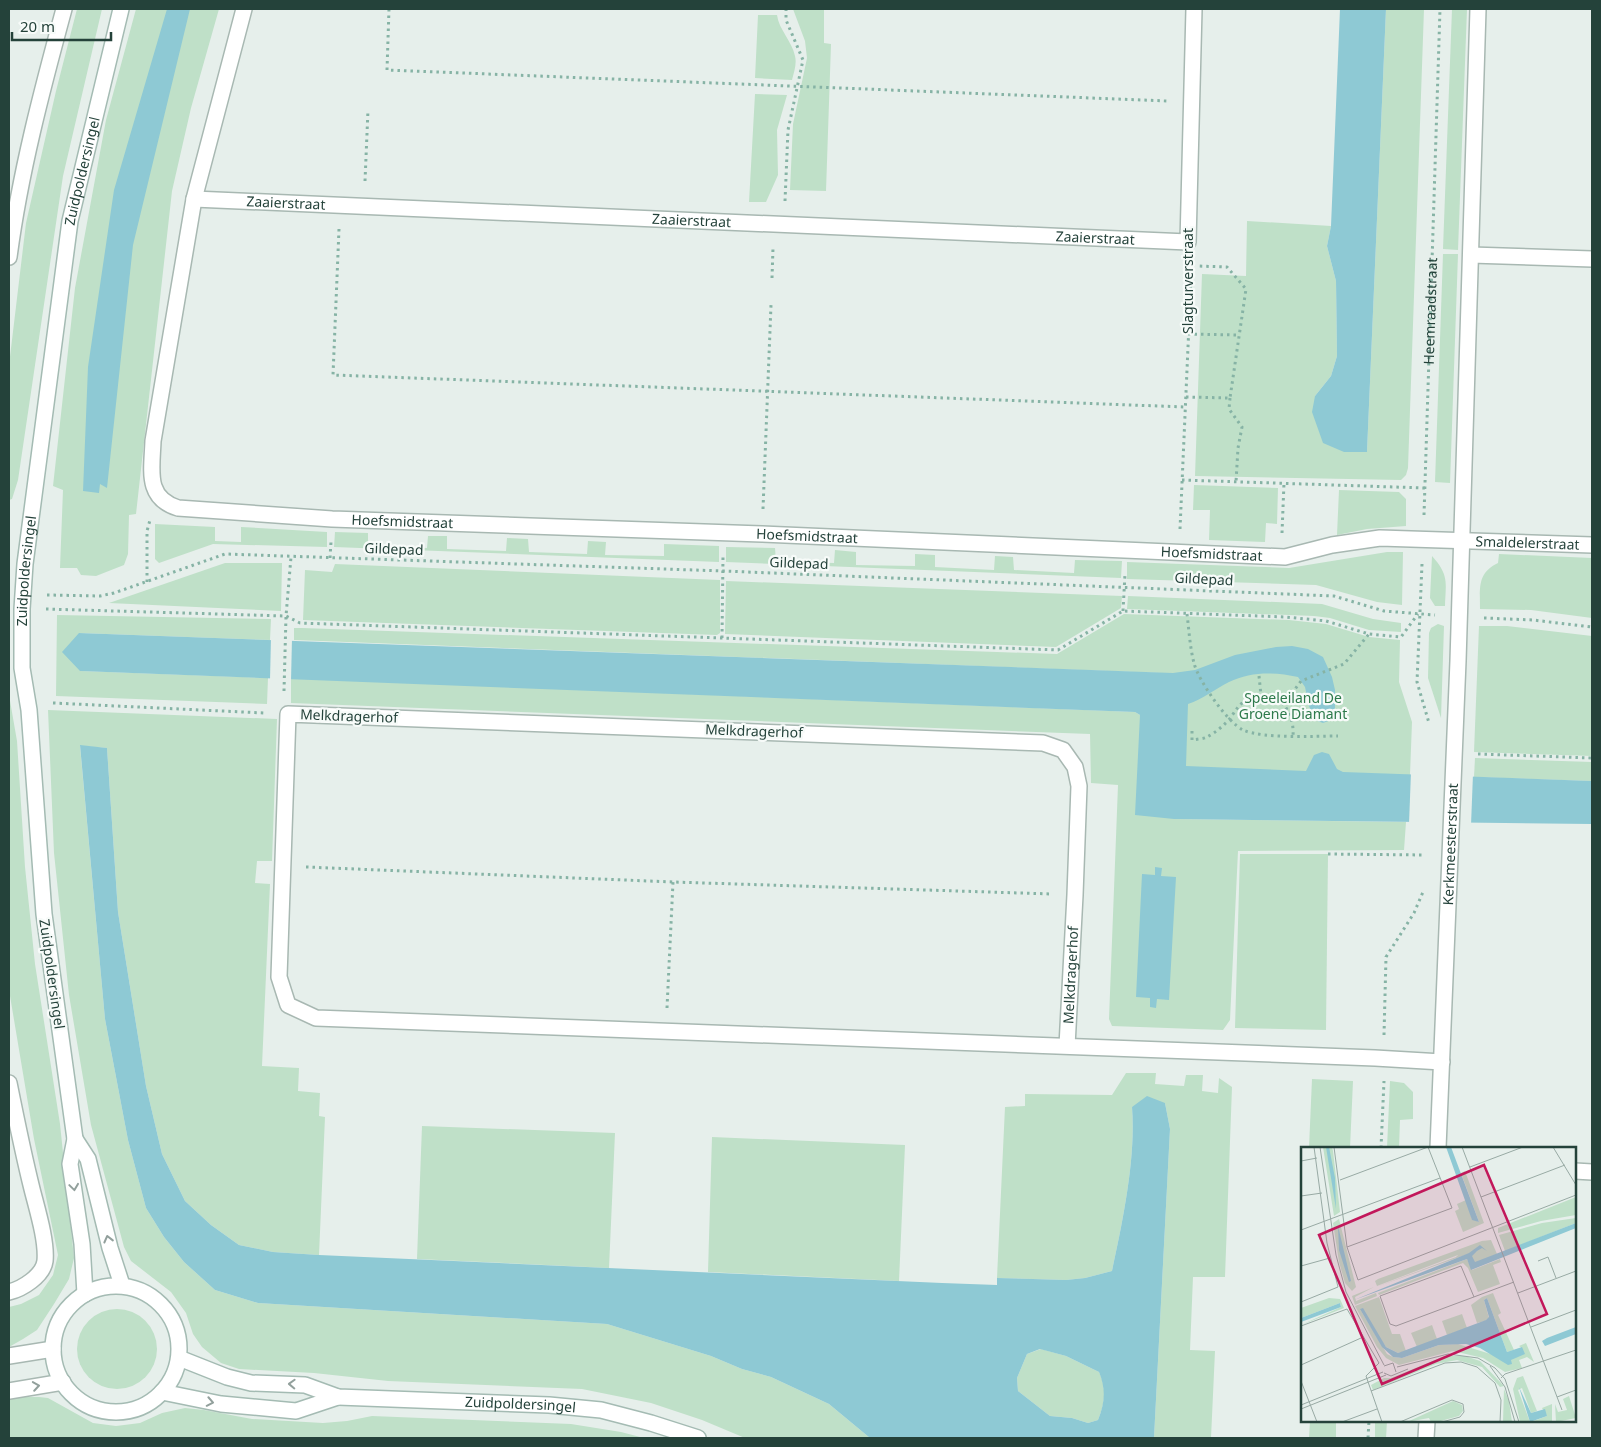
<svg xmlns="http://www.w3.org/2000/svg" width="1601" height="1447" viewBox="0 0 1601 1447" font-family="'Noto Sans',sans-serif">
  <rect width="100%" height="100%" fill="#e6efeb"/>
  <g fill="#bfe0c8">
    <path d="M77,9H102L63,176L18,480L12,499L9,500V365L26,223L56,91Z"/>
    <path d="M136,9H219L191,108L172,191L136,514L129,515L128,554L124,565L96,576L81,575L77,568H60L63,490L53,486L75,288L106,120Z"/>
    <path d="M793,9H824V43L831,44L826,191L790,190L793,124L807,58L805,41Z"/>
    <path d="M1386,9H1424L1408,468L1406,475L1401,480L1195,476L1202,274L1246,276L1247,221L1331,226L1327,246L1336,281L1337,356L1331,376L1315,396L1367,452Z"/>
    <path d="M1452,9H1467L1458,250L1443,249Z"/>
    <path d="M758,15H777C779,30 792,41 795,56C797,64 794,72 792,80L755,78Z"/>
    <path d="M755,94L787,95L777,130L778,175L766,202H749Z"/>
    <path d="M1443,254H1458L1450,483L1435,482Z"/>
    <path d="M1194,485L1278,488L1277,524L1266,523L1265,542L1209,540L1210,510H1193Z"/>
    <path d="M1339,490L1399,492L1406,499V526L1367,529L1337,535Z"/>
    <path d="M155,524L215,527V541L241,542V527L327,532V547L213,544L159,563L155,559Z"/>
    <path d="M335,532L368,533V546L427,548L428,536H447V549L506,551L507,538L528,539L529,552L587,554L588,541L606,542L605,555L664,556V544L719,546V562L334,547Z"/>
    <path d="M726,547L775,548L776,561L834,563L835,550L856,552V565L915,566V554L935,555V567L994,570L995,556L1013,557L1014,570L1074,573L1075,560L1122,561L1121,578L726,562Z"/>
    <path d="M1387,552H1403L1402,605L1377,602L1316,585L1127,579V562L1289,568Z"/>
    <path d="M1499,554L1592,558V618L1531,610L1480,609C1480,588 1477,573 1498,563Z"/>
    <path d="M1432,556C1449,575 1446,582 1445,606H1435L1430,598Z"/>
    <path d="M225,563H282L281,611L109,603Z"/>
    <path d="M335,564L720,580V633L717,635L303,620L305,570L332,572Z"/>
    <path d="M726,581L1122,596L1121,608L1056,647L725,634Z"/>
    <path d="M1128,596L1322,604L1373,619L1401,623V632L1369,630L1330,618L1314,616L1127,609Z"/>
    <path d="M1124,614L1289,620L1326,624L1369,637L1400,640L1399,682L1412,722L1410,775L1168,776L1161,673L294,640V628H302L1057,654Z"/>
    <path d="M57,615L271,619L270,640L79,633L80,671L268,678L267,704L56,696Z"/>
    <path d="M1438,624L1444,626L1441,718L1428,678L1429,633L1431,628Z"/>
    <path d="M1479,626H1507L1592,636V756L1474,752Z"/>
    <path d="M291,678L1135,712L1140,715L1174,819L1406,822L1404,850L1238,851L1230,1020L1223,1030L1112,1026L1109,1019L1118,785L1091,783L1090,734L291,703Z"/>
    <path d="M9,695L17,741L25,867L35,964L60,1124L74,1258L69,1279L54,1304L37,1330L23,1339L9,1347V1307L21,1304L39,1295L53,1275L58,1255L34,1139L9,990Z"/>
    <path d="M48,710L277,719L272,861H257L255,883L270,884L262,1066L299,1068L298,1091L320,1093L319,1116L325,1117L319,1255L273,1252L239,1245L211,1225L185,1201L162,1154L146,1086L118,912L107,748L80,746L105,1019L128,1140L146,1208L164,1237L184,1262L215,1290L258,1303L607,1324L711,1356L742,1369L771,1377L829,1404L870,1438H745L702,1420L651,1403L582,1389L388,1381L314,1373L239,1369L221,1363L202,1347L193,1334L186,1313L171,1292L131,1261L124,1247L91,1125L69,995L54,853Z"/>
    <path d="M1475,758L1592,762V781L1474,777Z"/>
    <path d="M1240,854H1328L1326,1030L1235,1028Z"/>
    <path d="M1126,1073H1156L1155,1084L1184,1086L1186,1075H1203L1202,1091L1218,1093L1219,1078L1232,1087L1225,1277H1193L1190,1350L1215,1351L1211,1438H1154L1170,1129L1165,1103L1132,1107C1136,1158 1123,1220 1112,1271L1085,1278L1066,1280L997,1278L1005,1107L1025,1106V1094L1112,1095Z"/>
    <path d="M1312,1079L1353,1081L1350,1148H1309Z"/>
    <path d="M1390,1081L1404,1083L1413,1092V1119L1400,1120L1399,1148H1387Z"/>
    <path d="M422,1126L615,1133L609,1268L417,1259Z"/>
    <path d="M712,1137L905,1145L899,1281L708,1272Z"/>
    <circle cx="117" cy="1349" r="40"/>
    <path d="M1041,1349L1066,1356L1099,1372C1107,1389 1105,1403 1098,1420L1088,1423L1072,1418L1050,1416L1018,1391L1017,1378L1027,1354Z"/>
    <path d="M19,1397H39L48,1398L93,1423L116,1426L140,1423L162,1413L185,1408L204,1410L252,1419L323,1423L347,1421L372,1416L571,1424L621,1432L644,1438H9V1399Z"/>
    <path d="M1310,1421H1336V1438H1309Z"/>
    <path d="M1375,1421H1387L1386,1438H1375Z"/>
  </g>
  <g fill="#8ec9d4" fill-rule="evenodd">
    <path d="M167,9H190L133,245L107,488L100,484L99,493L83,491L88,367L114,190Z"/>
    <path d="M1340,9H1386L1367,452H1344L1323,443L1312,412L1315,396L1331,376L1337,356L1336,281L1327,246L1331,226Z"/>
    <path d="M79,633L1173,673L1195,670L1235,655L1276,647L1292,646L1308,649L1323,657L1332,677L1335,690V709L1331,720L1323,723L1315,720L1309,706L1305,687L1298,677C1276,672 1251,671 1229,682C1215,689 1203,699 1188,704L1186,766L1306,771L1314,755L1322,752L1329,754L1337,769L1343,772L1592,781V824L1174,819L1135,815L1140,715L1135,712L80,671L62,652Z"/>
    <path d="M80,745L107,748L118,912L146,1086L162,1154L185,1201L211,1225L239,1245L273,1252L319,1255L942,1283L997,1285V1278L1066,1280L1085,1278L1112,1271C1123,1220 1136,1158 1132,1107L1147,1096L1165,1103L1170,1129L1154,1438H870L829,1404L771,1377L742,1369L711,1356L607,1324L258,1303L215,1290L184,1262L164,1237L146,1208L128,1140L105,1019ZM1040,1349L1066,1356L1099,1372C1106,1389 1105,1403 1098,1420L1088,1423L1072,1418L1050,1416L1018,1391L1017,1378L1027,1354Z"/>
    <path d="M1155,867L1162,868L1161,876L1176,877L1169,1000L1157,999L1156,1008L1150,1007V998L1136,997L1142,874L1155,875Z"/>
  </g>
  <g fill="#e6efeb">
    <path d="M271,637L292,638L291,681L270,680Z"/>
    <path d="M1411,772L1473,774L1471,825L1409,824Z"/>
  </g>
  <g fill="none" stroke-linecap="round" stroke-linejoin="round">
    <defs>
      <g id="street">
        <path id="s2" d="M244,9L194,199L153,441C152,470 145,498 178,508L332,519L762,534L1285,557L1332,545L1380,538L1592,545"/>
        <path id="s3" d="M194,199L1188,242L1194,9"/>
        <path d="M1471,255L1592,259"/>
        <path d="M9,257C20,173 42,90 64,9"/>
        <path id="s4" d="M1067,1046L1075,895L1079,786L1075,767L1063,750L1043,743L288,714L279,977L288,1005L316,1018L1375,1058L1442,1062"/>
        <path d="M9,1083C16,1118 23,1153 32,1189C37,1209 47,1241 45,1261C43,1276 22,1289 9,1292"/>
        <path id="s5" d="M1438,1148L1458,661L1478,9"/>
        <path d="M1575,1171L1592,1172"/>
        <path d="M9,1356L53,1349"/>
        <path d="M9,1391L63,1382"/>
        <path d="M1426,1438L1427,1421"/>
      </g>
      <g id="secondary">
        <path d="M75,1139L88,1159L110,1248L122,1285"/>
        <circle cx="116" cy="1349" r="63"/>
        <path id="s6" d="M85,1294L82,1244L70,1164L75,1139L44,914L29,710L22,668V609L25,564L70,221L121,9"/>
        <path id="s7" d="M179,1358L227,1377L251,1383L305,1385L338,1397L549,1405L601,1410L651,1423L698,1438"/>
        <path d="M162,1392L221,1404L296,1411L338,1397"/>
      </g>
    </defs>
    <use href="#street" stroke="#a8b8b2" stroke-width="18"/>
    <use href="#secondary" stroke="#a4bbb3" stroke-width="18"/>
    <g stroke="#86b3a5" stroke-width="3" stroke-dasharray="2.5 4" stroke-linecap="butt">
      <path d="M389,9L387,70L1167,101"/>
      <path d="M365,181L368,110"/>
      <path d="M785,201L788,130L803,60L786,20V9"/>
      <path d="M339,229L333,375L1185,407"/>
      <path d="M772,278L773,248"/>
      <path d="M1188,334L1239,335"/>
      <path d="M1186,397L1230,398L1246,289L1227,267L1196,266"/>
      <path d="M1230,398L1229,409L1242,427L1238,448L1236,482"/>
      <path d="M1182,480L1425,488"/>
      <path d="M763,509L771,305"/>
      <path id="s1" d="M1424,515L1440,9"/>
      <path d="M1180,529L1191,279L1190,266"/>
      <path d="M1282,533L1284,483"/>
      <path d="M330,558L331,542"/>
      <path d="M1422,564L1417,682L1429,723"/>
      <path d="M147,582V531L150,520"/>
      <path d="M47,595L100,596L114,593L225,554L723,571L1334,596L1384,611L1435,615"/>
      <path d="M46,609L286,616L300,623L1058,650L1123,611L1286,617L1326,621L1369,634L1401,637L1418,614"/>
      <path d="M1123,611L1125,574"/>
      <path d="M1187,614C1189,630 1190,648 1194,663C1198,680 1227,722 1243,730C1264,739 1314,736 1338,736"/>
      <path d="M1484,618L1533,620L1592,627"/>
      <path d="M722,638L723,556"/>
      <path d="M1259,676L1261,695"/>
      <path d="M284,691L286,616L291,557"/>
      <path d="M53,703L264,713"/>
      <path d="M1284,704L1301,681L1344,664L1369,634"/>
      <path d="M1192,731V740C1197,739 1203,739 1207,737C1215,733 1226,724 1231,717C1236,710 1239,704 1247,700C1274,684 1295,709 1293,736"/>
      <path d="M1478,754L1592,758"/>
      <path d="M1328,854L1425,855"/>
      <path d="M306,867L673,882L1052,894"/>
      <path d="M667,1008L673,882"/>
      <path d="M1384,1035L1386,957L1414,913L1423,892"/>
      <path d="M1381,1148L1384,1081"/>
      <path d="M1368,1438L1369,1421"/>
    </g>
    <use href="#street" stroke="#fff" stroke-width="15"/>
    <use href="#secondary" stroke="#fff" stroke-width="15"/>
  </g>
  <defs><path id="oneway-chevron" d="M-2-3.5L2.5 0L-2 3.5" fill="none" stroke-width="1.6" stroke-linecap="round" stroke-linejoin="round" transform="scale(1.25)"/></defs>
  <g stroke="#92a09c">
    <use href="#oneway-chevron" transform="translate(74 1187) rotate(82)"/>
    <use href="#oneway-chevron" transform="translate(108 1239) rotate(-104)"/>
    <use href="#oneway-chevron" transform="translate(292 1384) rotate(-178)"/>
    <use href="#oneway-chevron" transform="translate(36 1386) rotate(-9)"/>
    <use href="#oneway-chevron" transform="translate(210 1402) rotate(11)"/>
  </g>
  <g text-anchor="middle" stroke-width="4.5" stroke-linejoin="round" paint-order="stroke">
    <g font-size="14" fill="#24423a" stroke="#f7fbf9">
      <text dy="5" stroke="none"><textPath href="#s6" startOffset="1132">Zuidpoldersingel</textPath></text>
      <text dy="5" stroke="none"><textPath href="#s3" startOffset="92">Zaaierstraat</textPath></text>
      <text dy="5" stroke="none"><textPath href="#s3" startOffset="498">Zaaierstraat</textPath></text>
      <text dy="5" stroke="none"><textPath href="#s3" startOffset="902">Zaaierstraat</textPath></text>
      <text transform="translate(1188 281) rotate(-90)" y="5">Slagturverstraat</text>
      <text dy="5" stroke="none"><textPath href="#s1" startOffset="204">Heemraadstraat</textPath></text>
      <text dy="5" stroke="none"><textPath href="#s2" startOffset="746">Hoefsmidstraat</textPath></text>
      <text dy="5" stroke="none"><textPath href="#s2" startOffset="1151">Hoefsmidstraat</textPath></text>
      <text dy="5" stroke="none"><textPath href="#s2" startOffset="1874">Smaldelerstraat</textPath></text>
      <text transform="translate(394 549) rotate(2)" y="5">Gildepad</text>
      <text dy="5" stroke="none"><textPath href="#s2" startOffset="1556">Hoefsmidstraat</textPath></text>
      <text transform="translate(799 563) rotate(2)" y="5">Gildepad</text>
      <text dy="5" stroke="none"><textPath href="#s6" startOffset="728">Zuidpoldersingel</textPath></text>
      <text transform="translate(1204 579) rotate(3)" y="5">Gildepad</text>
      <text transform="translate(349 716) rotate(2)" y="5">Melkdragerhof</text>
      <text transform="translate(754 731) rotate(2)" y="5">Melkdragerhof</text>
      <text dy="5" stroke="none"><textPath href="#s5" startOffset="304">Kerkmeesterstraat</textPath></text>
      <text transform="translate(52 974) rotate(82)" y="5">Zuidpoldersingel</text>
      <text dy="5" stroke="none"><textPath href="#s4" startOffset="71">Melkdragerhof</textPath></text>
      <text dy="5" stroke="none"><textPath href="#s7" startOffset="348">Zuidpoldersingel</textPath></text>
    </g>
    <g font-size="14" fill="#2d7a4b" stroke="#f7fbf9">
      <text x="1293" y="703">Speeleiland De<tspan x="1293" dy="16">Groene Diamant</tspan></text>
    </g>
  </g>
  <g transform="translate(1301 1147)">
    <rect width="275" height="275" fill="#e6efeb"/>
    <path d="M22,0H31L32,4L39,65L33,69ZM164,24L183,76L162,85L154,64L158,62L156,57L165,53L171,72L178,75L160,26ZM275,50V68L240,74L197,86V81ZM275,71V76L204,104L198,88L241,76ZM38,72L55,140L51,144L44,136L38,115L32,76ZM189,91L181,94L190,93L196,107L172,117L167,107L75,140L155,110L157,108L76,139L74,134L77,132ZM166,112L171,123L199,112L200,115L192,118L199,137L177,145L167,121L162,116L78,148L77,146ZM73,140L54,150L55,154L75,146L76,149L54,158L51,149ZM192,146L200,166L197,168L213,203L206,205L186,151L183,153L188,171L184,174L176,176L170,158L181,150ZM78,150L91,187H99L105,204L97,206L85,200L59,162L86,207L92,210L101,211L138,198L157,197L209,213L221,201L218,199L225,196L233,215L226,210L218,213L221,221L204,225L182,211L152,204L98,218L85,211L76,200L54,159ZM28,151L39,152L43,161L0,178L40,160L39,156L0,171V161ZM161,167L166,181L146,188L141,174ZM131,178L136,192L116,200L110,186ZM144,209H164L179,214L203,239L199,240L181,220L156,213L135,217L72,243L70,238L83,231H90ZM222,229L236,264L230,266L221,241L217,243L229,275H219L212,242L216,231ZM203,242L208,254L211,275H202ZM268,249L275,271L255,275L254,257L257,265L266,263L262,252ZM152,254L161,258L162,264L158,269L136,275H130L128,271L106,275ZM251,257V275H230L246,269L241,261Z" fill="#bfe0c8"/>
    <path d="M25,0H28L34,31L35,62ZM145,0H150L178,75L171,73ZM275,76V81L170,123L166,112L53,153L168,106L179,98L186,104L181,101L176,104L171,109L174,115ZM37,79L50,134L48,135L38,103ZM186,151L206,205L221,200L224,207L210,213L211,217L207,218L179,201L165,197L138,198L101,211L92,210L81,200L59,162L62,161L85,200L97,206L185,173L188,170L183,153ZM39,156L40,160L0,175V171ZM275,180V187L244,199L241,194L246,191ZM218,240L230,266L244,262L246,269L229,275Z" fill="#8ec9d4"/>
    <path fill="none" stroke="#98aaa4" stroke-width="1" d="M19,0L35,108L45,145L83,218M33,0L46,100L57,133L275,48M161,0L261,263M252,0L275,38M0,14L16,11M169,20L222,0M39,33L127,0M0,49L21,46M180,50L264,18M0,83L139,31M46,100L151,61L127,0M237,114L247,110L255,131M0,119L29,111M217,146L275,124M173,150L160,119L79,149L89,177L95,179L213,135M0,155L37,140L26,96L13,0M0,179L46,162L78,216L65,229L81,275M230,180L275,163M0,218L60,191M83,219L92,216L95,225M189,219L204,240L214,275M96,220L147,207L177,211L194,221L204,232L218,275M83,226L90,229L107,222M200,231L204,227L275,203M0,234L16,275M70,244L144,216L160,215L176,220L194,236L200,253L199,275M256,250L275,243M0,258L82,225M0,262L85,228M41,275L76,262M99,275L151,253L162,257L163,265L159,270L141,275"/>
    <path fill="#c2185b" fill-opacity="0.15" stroke="#c2185b" stroke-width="2.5" d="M183,18L246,167L81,237L18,88Z"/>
    <rect width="275" height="275" fill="none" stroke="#24423a" stroke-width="2.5"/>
  </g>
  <rect width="1601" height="1447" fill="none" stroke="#24423a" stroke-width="20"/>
  <path d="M12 32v8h99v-8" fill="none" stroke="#24423a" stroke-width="2.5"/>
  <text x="20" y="32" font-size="15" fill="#24423a" stroke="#f7fbf9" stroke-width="4" paint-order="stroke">20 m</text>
</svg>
